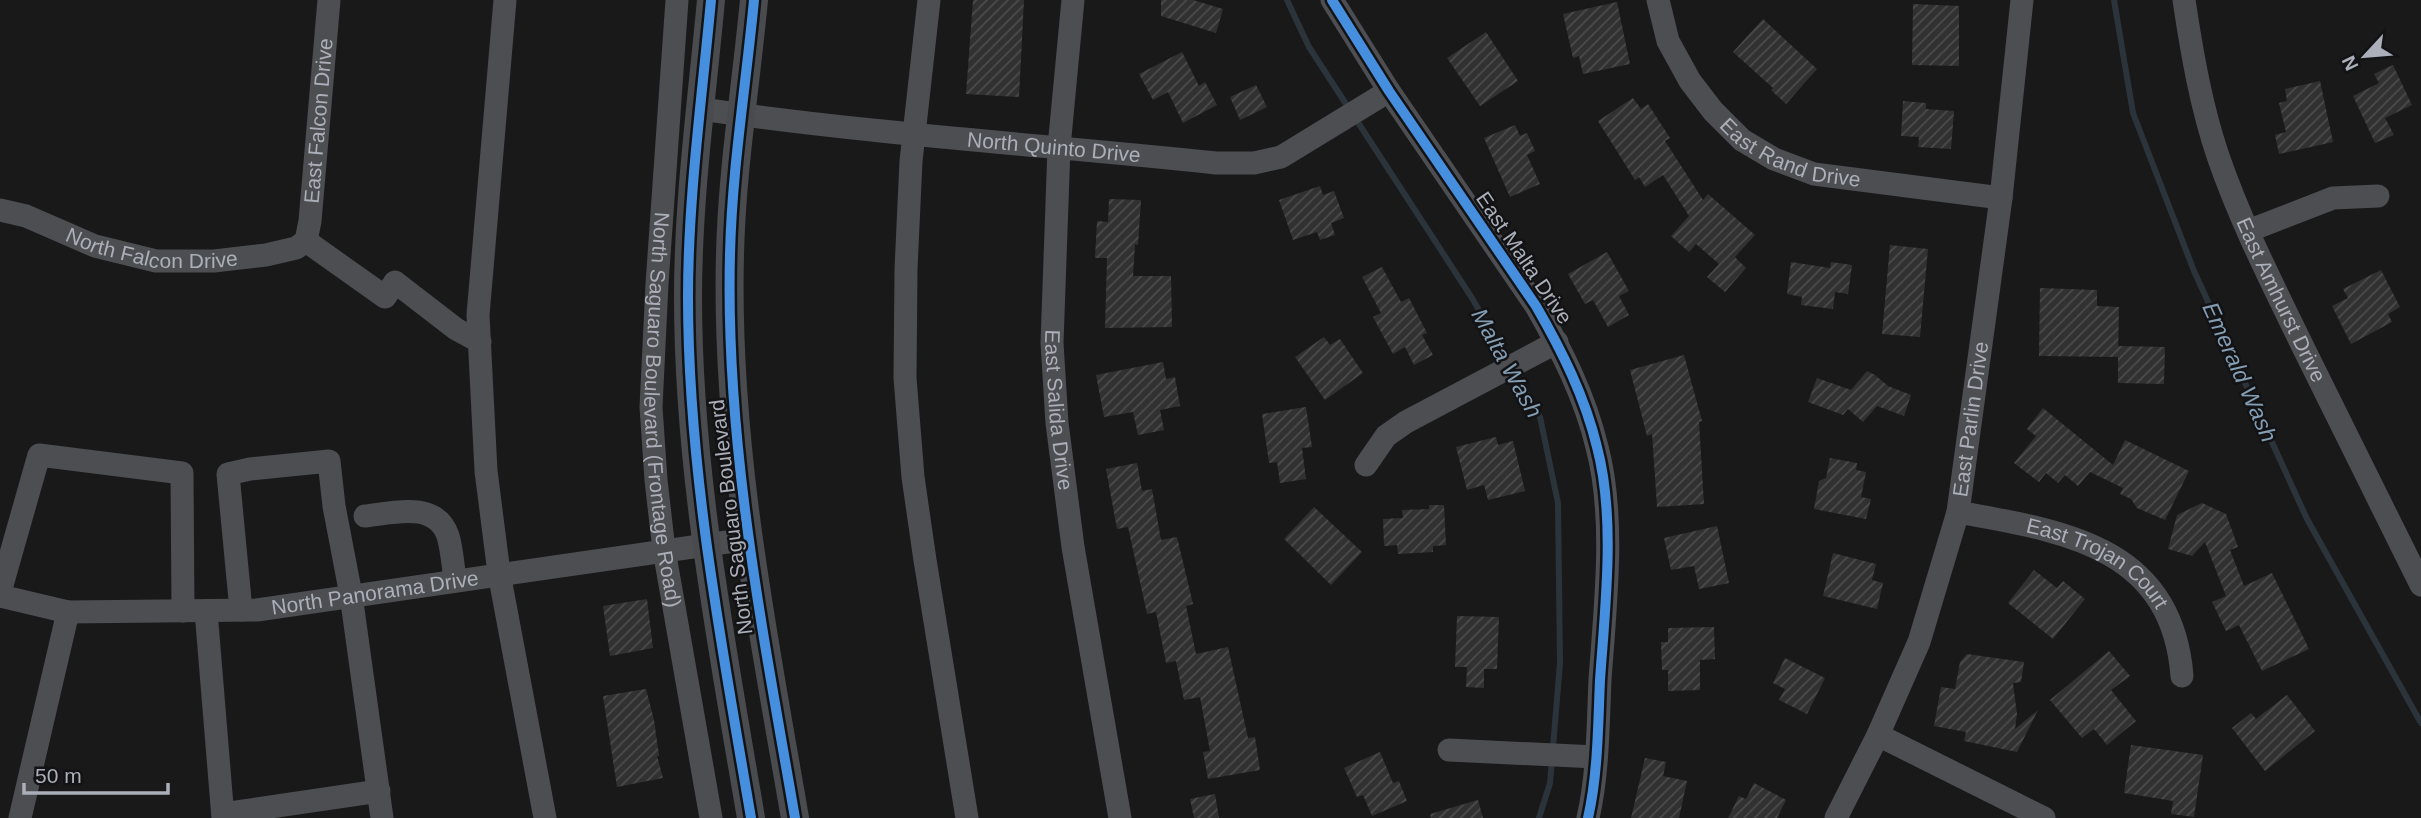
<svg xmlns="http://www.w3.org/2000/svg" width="2421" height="818" viewBox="0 0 2421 818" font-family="Arial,sans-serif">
  <defs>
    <pattern id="building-hatch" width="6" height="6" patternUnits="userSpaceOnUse" patternTransform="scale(1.75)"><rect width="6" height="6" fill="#313131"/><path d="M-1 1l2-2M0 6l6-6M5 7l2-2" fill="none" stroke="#4c4c4d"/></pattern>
  </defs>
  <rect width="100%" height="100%" fill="#191919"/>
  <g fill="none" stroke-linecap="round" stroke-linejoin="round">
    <g stroke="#2c343b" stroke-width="6">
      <path d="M1287,0L1309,47L1472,298L1540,417L1558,503L1560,663L1550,783L1539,818"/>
      <path d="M2114,0L2133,113L2194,271L2307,519L2421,723"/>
    </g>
  </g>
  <g fill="url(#building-hatch)">
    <path d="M973,0H1024L1019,97L966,94Z"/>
    <path d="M1161,0H1193L1223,9L1216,33L1161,16Z"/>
    <path d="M1617,2L1630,64L1583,74L1579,56L1573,58L1563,14Z"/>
    <path d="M1913,4L1959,6V66L1912,65Z"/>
    <path d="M1763,19L1817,69L1786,104L1771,90L1773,88L1733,52Z"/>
    <path d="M1486,32L1518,81L1480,106L1447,58Z"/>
    <path d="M1182,52L1199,86L1205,82L1217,105L1183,123L1168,92L1153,100L1139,74Z"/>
    <path d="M2393,65L2412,105L2385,118L2394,135L2375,143L2353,96L2379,83L2374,74Z"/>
    <path d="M2320,81L2333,142L2279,154L2275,135L2286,132L2279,103L2287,101L2285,89Z"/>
    <path d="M1256,85L1267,107L1240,120L1230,97Z"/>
    <path d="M1633,98L1641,109L1648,104L1670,138L1665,141L1703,200L1708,194L1755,235L1735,257L1746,268L1725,292L1707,277L1719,264L1696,244L1689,252L1671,236L1689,216L1663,175L1645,187L1639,177L1635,180L1598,121Z"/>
    <path d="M1903,101L1926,103V109L1954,111L1951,149L1918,147L1919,137L1901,136Z"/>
    <path d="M1515,125L1520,136L1527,133L1535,151L1527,155L1540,184L1510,197L1484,138Z"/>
    <path d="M1320,186L1323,195L1334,191L1344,218L1331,223L1335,235L1320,240L1317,232L1293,240L1279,200Z"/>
    <path d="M1109,199L1141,200L1138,245L1135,244L1133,276H1171L1172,327L1105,328L1107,258H1095L1097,221L1108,222Z"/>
    <path d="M1890,245L1928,249L1920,337L1882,334Z"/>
    <path d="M1607,252L1629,291L1619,296L1629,315L1608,327L1593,300L1585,304L1568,274Z"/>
    <path d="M1791,262L1830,268L1831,262L1852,265L1848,294L1835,292L1833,309L1801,305L1802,297L1787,294Z"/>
    <path d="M1382,267L1401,302L1409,298L1427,333L1422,335L1433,355L1414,365L1405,347L1393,354L1373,317L1381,313L1362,277Z"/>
    <path d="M2381,270L2400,307L2388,314L2392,322L2351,344L2332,306L2348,298L2343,289Z"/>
    <path d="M2040,288L2097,290V306L2119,307L2118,357L2039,356Z"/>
    <path d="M1324,337L1330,345L1340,339L1363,373L1325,400L1295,357Z"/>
    <path d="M2118,346L2165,347L2164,384L2118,383Z"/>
    <path d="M1684,355L1702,421L1699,422L1704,504L1657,507L1652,434L1647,436L1630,370Z"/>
    <path d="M1163,362L1166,379L1175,377L1180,406L1160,410L1164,430L1138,435L1133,412L1104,417L1096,375Z"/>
    <path d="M1867,371L1875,375L1888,386L1911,395L1904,416L1877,406L1863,422L1848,409L1843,415L1808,402L1817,378L1851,390Z"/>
    <path d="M1306,407L1312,447L1302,448L1306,479L1280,483L1277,462L1269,463L1262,414Z"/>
    <path d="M2043,408L2113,465L2125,440L2189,471L2165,520L2137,508L2131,499L2120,494L2123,488L2090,472L2078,486L2065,475L2058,483L2046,473L2039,482L2014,463L2036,436L2027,429Z"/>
    <path d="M1496,437L1498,445L1513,441L1525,491L1488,500L1484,485L1467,490L1456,447Z"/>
    <path d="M1830,458L1857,463L1856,470L1866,472L1861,497L1871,499L1866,519L1814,509L1819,481L1826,478Z"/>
    <path d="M1137,463L1142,491L1152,489L1161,540L1177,537L1193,604L1186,606L1196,654L1228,647L1248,738L1255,737L1260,770L1208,779L1203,752L1210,751L1200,697L1184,700L1176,661L1166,663L1156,612L1147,614L1128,527L1117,529L1106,469Z"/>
    <path d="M2202,503L2226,514L2238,547L2230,550L2244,586L2272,573L2309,649L2262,671L2239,625L2226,631L2212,602L2226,596L2205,542L2192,556L2168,549L2177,515Z"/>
    <path d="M1429,505H1444L1446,545L1433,546V552L1398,554L1397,545L1384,546L1383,519L1403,518L1402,510L1429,509Z"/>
    <path d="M1314,507L1362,552L1331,585L1284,539Z"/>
    <path d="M1717,526L1729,583L1699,589L1694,566L1671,570L1664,538Z"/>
    <path d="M1833,553L1876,564L1872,580L1883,583L1877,609L1823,596Z"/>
    <path d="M2034,570L2057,588L2063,581L2085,599L2053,639L2008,603Z"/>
    <path d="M647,599L653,648L610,656L603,606Z"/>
    <path d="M1457,616L1499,617L1497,669H1484V688L1466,687L1467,667H1455Z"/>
    <path d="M1714,627L1715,659L1700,660V690L1668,691V670H1662L1661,642H1668V628Z"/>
    <path d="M2109,651L2130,676L2111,690L2136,721L2107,745L2094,729L2082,738L2050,700Z"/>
    <path d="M1967,654L2024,662L2021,682L2013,683L2017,714L2015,729L2038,710L2017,752L1964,741L1966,732L1934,726L1941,687L1955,689L1960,662Z"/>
    <path d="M1785,658L1825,678L1807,714L1779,700L1785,689L1773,683Z"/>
    <path d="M646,689L654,720L659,756H657L663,778L617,787L603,696Z"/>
    <path d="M2287,695L2315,731L2265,771L2232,728L2251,713L2256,719Z"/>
    <path d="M2131,745L2203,755L2194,817L2171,814L2173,801L2124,793Z"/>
    <path d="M1380,752L1393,783L1399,781L1407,801L1372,816L1363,795L1357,797L1344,768Z"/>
    <path d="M1645,758L1666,762L1663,776L1687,781L1679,818H1631Z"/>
    <path d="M1754,783L1786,800L1777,818H1728L1739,796L1746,799Z"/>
    <path d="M1215,794L1219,818H1194L1190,799Z"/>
    <path d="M1478,800L1483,818H1431L1430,814Z"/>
  </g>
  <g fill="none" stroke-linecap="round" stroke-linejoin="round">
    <g stroke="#4d4e52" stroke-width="23">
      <path d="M505,0L478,315L486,471L499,573L545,818"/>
      <path id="s1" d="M677,0L657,284L651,407L656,480L664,550L711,818"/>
      <path d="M929,0L911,161L906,269L905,378L913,477L925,560L967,818"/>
      <path id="s2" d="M1073,0L1059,147L1052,343L1057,423L1073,547L1120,818"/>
      <path d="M1332,0L1389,91L1536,306C1562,351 1585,397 1597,447C1616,519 1605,607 1600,680C1598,726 1598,774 1588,818"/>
      <path id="s3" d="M1658,0L1668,41L1690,81L1713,111L1742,140L1774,159L1814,174L2001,198"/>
      <path id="s4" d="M2184,0C2192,53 2201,106 2218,156C2241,223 2274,287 2305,351C2344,429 2382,507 2421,585"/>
      <path id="s5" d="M701,109C872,134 1045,145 1216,163H1254L1281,157L1389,91"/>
      <path id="s6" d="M0,210L26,216L95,246L156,261H214L266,255L296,248L306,241"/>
      <path d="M2248,231L2333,198L2378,196"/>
      <path id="s7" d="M306,241L310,221L329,0"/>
      <path d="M306,241L385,297L395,282L456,329L480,342"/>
      <path d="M1366,465L1386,436L1406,422L1557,342"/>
      <path id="s8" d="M1958,512C2063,531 2172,546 2182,676"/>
      <path d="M365,516C392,513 436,500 448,536C452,549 453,566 455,580"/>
      <path d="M0,592L39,455L182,473L183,611"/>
      <path id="s9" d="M0,596L68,612L257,610L748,539"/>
      <path d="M241,610L228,474L250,469L329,461L334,506L351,595L382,818"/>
      <path d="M206,611L223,818"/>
      <path d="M1878,735L2044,818"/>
      <path d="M1449,750L1596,757"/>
      <path d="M223,814L379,791"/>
      <path d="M20,818L68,612"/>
      <path id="s10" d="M1836,818L1878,735L1919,642L1958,512L2001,198L2022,0"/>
    </g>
    <g stroke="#4a4b4e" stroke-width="28">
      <path d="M711,0C702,98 688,198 688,297C688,472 722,646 751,818"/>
      <path d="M754,0C746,85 732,169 730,254C725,444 763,632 795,818"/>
    </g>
    <defs>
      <g id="cycleway">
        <path d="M711,0C702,98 688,198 688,297C688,472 722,646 751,818"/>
        <path d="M754,0C746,85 732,169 730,254C725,444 763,632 795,818"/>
        <path d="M1332,0L1389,91L1536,306C1562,351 1585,397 1597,447C1616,519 1605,607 1600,680C1598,726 1598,774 1588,818"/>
      </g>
    </defs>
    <use href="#cycleway" stroke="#131315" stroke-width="15"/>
    <use href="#cycleway" stroke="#468fdf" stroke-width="10"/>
  </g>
  <g text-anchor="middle" stroke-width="5" stroke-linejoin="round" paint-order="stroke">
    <g font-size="21" fill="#abafb9" stroke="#131315">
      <text dy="7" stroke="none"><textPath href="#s7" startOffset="121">East Falcon Drive</textPath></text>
      <text dy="7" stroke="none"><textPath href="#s5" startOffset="355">North Quinto Drive</textPath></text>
      <text dy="7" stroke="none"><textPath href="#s3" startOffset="217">East Rand Drive</textPath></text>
      <text dy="7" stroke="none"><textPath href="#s6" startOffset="159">North Falcon Drive</textPath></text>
      <text transform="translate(1524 258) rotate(56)" y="7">East Malta Drive</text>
      <text dy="7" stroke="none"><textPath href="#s4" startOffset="317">East Amhurst Drive</textPath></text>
      <text dy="7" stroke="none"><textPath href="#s1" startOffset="411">North Saguaro Boulevard (Frontage Road)</textPath></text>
      <text dy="7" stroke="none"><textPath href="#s2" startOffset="411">East Salida Drive</textPath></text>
      <text dy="7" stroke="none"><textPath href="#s10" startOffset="424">East Parlin Drive</textPath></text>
      <text transform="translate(731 517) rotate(-97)" y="7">North Saguaro Boulevard</text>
      <text dy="7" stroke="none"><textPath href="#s8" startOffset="152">East Trojan Court</textPath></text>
      <text dy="7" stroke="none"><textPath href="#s9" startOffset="378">North Panorama Drive</textPath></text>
    </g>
    <g font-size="23" font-style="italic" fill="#839db3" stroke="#131315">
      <text transform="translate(1507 363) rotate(61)" y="8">Malta Wash</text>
      <text transform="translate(2240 372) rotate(66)" y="8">Emerald Wash</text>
    </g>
  </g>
  <g transform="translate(2365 56) rotate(244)" stroke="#131315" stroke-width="5" paint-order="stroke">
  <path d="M0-5L12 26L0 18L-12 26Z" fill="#abafb9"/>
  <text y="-10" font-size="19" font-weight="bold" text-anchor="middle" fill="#abafb9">N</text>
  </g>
  <path d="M24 783v10h144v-10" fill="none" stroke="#abafb9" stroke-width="3.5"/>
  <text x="35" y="783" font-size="21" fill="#abafb9" stroke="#131315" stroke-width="5" paint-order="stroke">50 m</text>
</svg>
